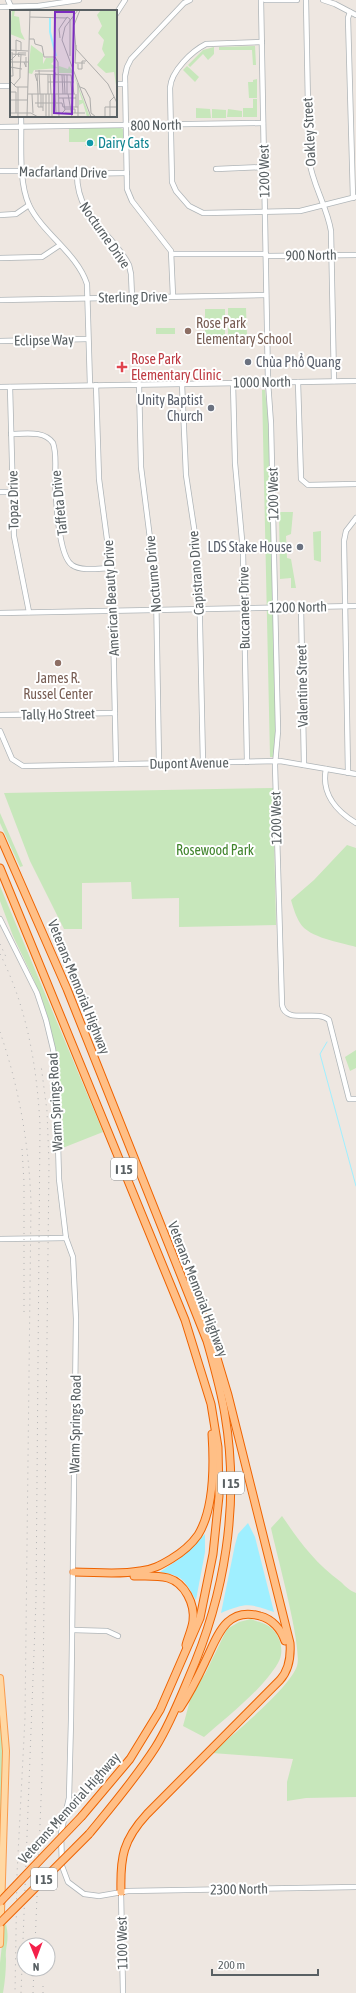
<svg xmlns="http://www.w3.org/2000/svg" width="356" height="1993" viewBox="0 0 356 1993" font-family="'Asap Condensed',sans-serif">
  <rect width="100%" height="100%" fill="#eee7e1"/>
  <g fill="#c7e7bb">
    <path d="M255,46L256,65H253L252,50H219V47Z"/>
    <path d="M214,47V54L208,60L203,54L190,67L188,65L203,50Z"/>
    <path d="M187,66L199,77L195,82L183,70Z"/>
    <path d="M257,79V98H249L248,82H253V80Z"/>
    <path d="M253,99H257V117H243V108H253Z"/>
    <path d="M196,108L210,109L211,118H196Z"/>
    <path d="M212,109L226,110V118H212Z"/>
    <path d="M228,109L242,111V117H227Z"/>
    <path d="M69,128H121L124,130V141L103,142V146H85V142H69Z"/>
    <path d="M228,308H246L247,336H228Z"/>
    <rect x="205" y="309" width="20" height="27"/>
    <rect x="156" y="328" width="19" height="6"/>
    <path d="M262,390H265L269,424L276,734L274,741V757H270Z"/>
    <path d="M279,512H293L291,534L286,536L287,558L291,559L296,588H291V578L280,579Z"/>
    <path d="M321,531V562L314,560L313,532Z"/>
    <path d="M273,788L276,925L179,927V898L132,899L131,882L82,883V929H64L30,861L4,793Z"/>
    <path d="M0,813L23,866L20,867L0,823Z"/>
    <path d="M347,845L356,848V947C340,942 309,938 300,923C296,917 293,907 291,900L314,880Z"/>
    <path d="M0,886L103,1132L60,1149V1085L50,1026L34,980L13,936L0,901Z"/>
    <path d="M356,1050V1068L350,1071L345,1057Z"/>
    <path d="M282,1516C300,1542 314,1562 341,1582C345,1586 350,1591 356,1593V1797L306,1798L287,1801V1782L293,1759L212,1753C232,1735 289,1689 297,1666C303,1648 276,1552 271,1528Z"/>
    <path d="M251,1619C255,1621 261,1622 265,1624C279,1630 286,1650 278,1663C263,1689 227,1717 204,1737L183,1726L192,1693L205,1674L227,1629L239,1622Z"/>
    <path d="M0,1714C6,1764 2,1813 0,1862Z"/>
    <path d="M6,1924C10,1942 5,1944 6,1959C6,1970 5,1981 3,1993H0V1963L4,1926Z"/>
  </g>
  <g fill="#9fefff">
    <path d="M248,1523L255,1537L274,1612C249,1603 246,1603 221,1613L235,1545L238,1534Z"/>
    <path d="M205,1534V1552L196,1600C184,1580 184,1576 160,1572L182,1557Z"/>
  </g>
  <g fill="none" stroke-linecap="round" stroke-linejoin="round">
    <path stroke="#9fefff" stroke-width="1" d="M327,1042L320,1054L356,1186"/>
    <defs>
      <g id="minor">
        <path d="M8,0L13,11"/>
        <path d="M261,0L268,382L271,424L278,731L275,765L282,1005C286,1025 317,1009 329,1020L349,1099H356"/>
        <path d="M265,0H297"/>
        <path d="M306,0L309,159C312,184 327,206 331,231L334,381"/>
        <path d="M323,0L335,4L356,15"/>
        <path d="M0,7L38,6L79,0"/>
        <path d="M350,12L348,18L353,198"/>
        <path d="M116,14L125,0"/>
        <path d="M262,42L206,44C192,51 171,71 170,88L172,182L176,191L189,206L203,213L300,211L356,197"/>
        <path d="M116,84H125"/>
        <path d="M0,86H11"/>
        <path d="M21,116C22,143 18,180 29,205C43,234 77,253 87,284L90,385"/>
        <path d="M0,127L263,123"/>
        <path d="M216,169L264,167"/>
        <path d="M0,171H36L68,174L127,173"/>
        <path d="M77,174C77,219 111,230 129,265L131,274L132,297"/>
        <path d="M0,215L16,214L29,205"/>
        <path d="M172,254H266"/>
        <path d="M266,256L356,255"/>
        <path d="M0,258L42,257L60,245"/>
        <path d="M173,296L171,251L132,201L127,189L125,76L127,67L131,59L184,3L190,0"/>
        <path d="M0,300L266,295"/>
        <path d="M0,341L88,339"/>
        <path d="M298,382L301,479L308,485L356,484"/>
        <path d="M233,383L235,463L243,551L247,762"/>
        <path d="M139,384L141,467L156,586L159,764"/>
        <path d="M182,384L186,475L196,541L199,578L203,763"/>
        <path d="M96,385L99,479L112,577L116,764"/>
        <path d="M0,387L356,381"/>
        <path d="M10,387L14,536L29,612"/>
        <path d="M11,434C25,434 44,430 53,443C57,454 55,469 55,480C56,497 58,556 72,565C82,572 101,568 112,568"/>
        <path d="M0,492H13"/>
        <path d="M301,607L304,765"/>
        <path d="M0,613L356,606"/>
        <path d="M0,715L115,713"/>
        <path d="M0,731L12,759L23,766L280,761L356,774"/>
        <path d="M326,769C321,793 336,811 356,823"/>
        <path d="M348,773L344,541L346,531L356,518"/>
        <path d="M0,919L37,993L46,1020L53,1049L56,1071L59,1179L66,1238L73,1257L76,1319L71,1720L69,1798L61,1833L62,1866L68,1882L84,1894L99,1896L128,1891L356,1887"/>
        <path d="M0,1239L66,1238"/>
        <path d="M73,1630L107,1631L118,1636"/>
        <path d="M121,1892L123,1993"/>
      </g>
      <path id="major" d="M0,1678L6,1751L0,1944"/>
      <g id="highway">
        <path d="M0,836L67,989L207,1341C214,1366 221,1390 225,1415C240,1504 225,1595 189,1677C179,1701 169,1726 155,1748C135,1779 112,1806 89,1834"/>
        <path d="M0,868L185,1320L211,1404L218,1447L219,1496L213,1554L200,1618L160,1710L130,1759L82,1816"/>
        <path d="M74,1572C96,1572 118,1575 140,1571C152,1570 161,1565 171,1559C181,1553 191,1545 198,1535C214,1509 214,1464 212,1434"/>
        <path d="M134,1576C145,1576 157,1575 168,1578C185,1583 195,1604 193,1621C192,1629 188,1637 186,1645"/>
        <path d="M180,1708C190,1693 198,1677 205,1662C217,1638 225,1606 260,1616C272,1619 281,1629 285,1641"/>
        <path d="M121,1892C120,1857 123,1840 147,1814L280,1680C289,1670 291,1657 290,1643L228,1395L208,1328L189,1284"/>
      </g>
    </defs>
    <use href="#minor" stroke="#afb5b8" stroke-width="6"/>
    <use href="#major" stroke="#fa9b4d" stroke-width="8"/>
    <use href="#highway" stroke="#ee6300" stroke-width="9"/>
    <use href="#minor" stroke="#fff" stroke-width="4.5"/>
    <use href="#major" stroke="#ffd8a4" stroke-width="6"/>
    <use href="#highway" stroke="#ffbf86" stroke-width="7"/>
    <g stroke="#b1b2b3" stroke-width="1" stroke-dasharray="1 5" stroke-linecap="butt">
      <path d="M0,944L7,959"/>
      <path d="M0,954C27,1007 37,1067 40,1125L36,1600L21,1993"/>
      <path d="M0,1032C19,1087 29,1144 31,1203L25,1718L17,1874L15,1993"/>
      <path d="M22,1149L24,1182V1313"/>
      <path d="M35,1945L42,1776L49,1163L47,1111L41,1065"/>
      <path d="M33,1993L34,1969"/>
      <path d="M43,1993V1982"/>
    </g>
    <defs>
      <g id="highway-bridge">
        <path d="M0,1902L82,1816"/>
        <path d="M0,1923L89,1834"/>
      </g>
    </defs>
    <use href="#highway-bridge" stroke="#ee6300" stroke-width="9" stroke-linecap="butt"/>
    <use href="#highway-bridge" stroke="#ffbf86" stroke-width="7"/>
  </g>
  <circle fill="#0f9aa8" stroke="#fff" stroke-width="1.5" cx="90" cy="143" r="4"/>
  <g fill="#8d6e63" stroke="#fff" stroke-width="1.5">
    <circle cx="188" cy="331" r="4"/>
    <circle cx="58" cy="663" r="4"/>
  </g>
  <g fill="#6b7280" stroke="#fff" stroke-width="1.5">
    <circle cx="248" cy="362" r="4"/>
    <circle cx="211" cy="408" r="4"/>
    <circle cx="300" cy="547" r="4"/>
  </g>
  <path fill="#e0444e" stroke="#fff" stroke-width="1.5" d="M120 361h4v4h4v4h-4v4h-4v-4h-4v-4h4z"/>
  <g text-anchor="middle" stroke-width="4" stroke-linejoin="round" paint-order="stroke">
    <g fill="#fff" stroke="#8b9092" stroke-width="1">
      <rect x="111" y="1158" width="26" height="22" rx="3"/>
      <rect x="218" y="1472" width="26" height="22" rx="3"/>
      <rect x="31" y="1868" width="26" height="22" rx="3"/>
    </g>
    <g font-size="13" font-weight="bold" fill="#596063">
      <text x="124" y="1174">I 15</text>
      <text x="231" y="1488">I 15</text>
      <text x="44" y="1884">I 15</text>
    </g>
    <g font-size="14" fill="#596063" stroke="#fff">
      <text transform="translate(156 125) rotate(-1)" y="5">800 North</text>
      <text transform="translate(309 132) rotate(-93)" y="5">Oakley Street</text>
      <text transform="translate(264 171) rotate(-91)" y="5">1200 West</text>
      <text transform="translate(63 172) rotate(1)" y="5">Macfarland Drive</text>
      <text transform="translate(105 235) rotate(55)" y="5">Nocturne Drive</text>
      <text transform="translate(311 255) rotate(-1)" y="5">900 North</text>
      <text transform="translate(133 297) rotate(-1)" y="5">Sterling Drive</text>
      <text transform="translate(44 340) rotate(-1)" y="5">Eclipse Way</text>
      <text transform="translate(262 382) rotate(-1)" y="5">1000 North</text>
      <text transform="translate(273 494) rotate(-91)" y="5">1200 West</text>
      <text transform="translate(13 500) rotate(-91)" y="5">Topaz Drive</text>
      <text transform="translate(59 503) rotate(-96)" y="5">Taffeta Drive</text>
      <text transform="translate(196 573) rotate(-94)" y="5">Capistrano Drive</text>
      <text transform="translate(153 574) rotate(-95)" y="5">Nocturne Drive</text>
      <text transform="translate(111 598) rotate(-93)" y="5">American Beauty Drive</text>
      <text transform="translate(298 607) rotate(-1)" y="5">1200 North</text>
      <text transform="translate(244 608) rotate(-91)" y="5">Buccaneer Drive</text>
      <text transform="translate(302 686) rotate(-91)" y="5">Valentine Street</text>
      <text transform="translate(58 714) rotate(-1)" y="5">Tally Ho Street</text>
      <text transform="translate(189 763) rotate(-1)" y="5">Dupont Avenue</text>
      <text transform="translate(276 818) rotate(-91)" y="5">1200 West</text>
      <text transform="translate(79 987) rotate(68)" y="5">Veterans Memorial Highway</text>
      <text transform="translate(55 1102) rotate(-93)" y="5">Warm Springs Road</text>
      <text transform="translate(198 1289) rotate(69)" y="5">Veterans Memorial Highway</text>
      <text transform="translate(75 1424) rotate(-89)" y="5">Warm Springs Road</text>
      <text transform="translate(69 1808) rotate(-48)" y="5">Veterans Memorial Highway</text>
      <text transform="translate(239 1889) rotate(-1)" y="5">2300 North</text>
      <text transform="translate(122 1943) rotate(-91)" y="5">1100 West</text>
    </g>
    <g font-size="14" fill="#0d838f" stroke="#fff" text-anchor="start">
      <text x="98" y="148">Dairy Cats</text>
    </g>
    <g font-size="14" fill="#785e54" stroke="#fff" text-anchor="start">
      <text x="196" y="328">Rose Park<tspan x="196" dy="16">Elementary School</tspan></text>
      <text x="58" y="683" text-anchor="middle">James R.<tspan x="58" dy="16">Russel Center</tspan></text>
    </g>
    <g font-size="14" fill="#be3a42" stroke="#fff" text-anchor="start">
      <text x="131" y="364">Rose Park<tspan x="131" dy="16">Elementary Clinic</tspan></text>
    </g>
    <g font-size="14" fill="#5b616d" stroke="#fff" text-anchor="end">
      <text x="256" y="367" text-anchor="start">Chùa Phổ Quang</text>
      <text x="203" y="405">Unity Baptist<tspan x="203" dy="16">Church</tspan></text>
      <text x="292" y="552">LDS Stake House</text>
    </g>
    <g font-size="14" fill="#42852e" stroke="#fff">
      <text x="215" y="855">Rosewood Park</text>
    </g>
  </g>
  <g transform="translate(10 10)">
    <rect width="107" height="107" fill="#eee7e1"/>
    <path d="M2,0H5L4,6L9,7L11,22L15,30L0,24ZM91,0H107L106,75L104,62L96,63L87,55L95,45L92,39L94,30L88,23L92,16L87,5ZM21,35L33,44V54L36,48H43L45,50L41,54L48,58L24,60L22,64L18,63ZM49,56L58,59L59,56L62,60L80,107H77L73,93L69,95V90H72L63,63H49Z" fill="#c7e7bb"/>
    <path fill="none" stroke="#9fefff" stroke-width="2" d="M40,8V22L46,46"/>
    <path fill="none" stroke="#aeadab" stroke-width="1" d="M68,0L55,17L52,30L81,107M20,7L57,8M57,7L60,9V46M63,7L66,39L98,74L107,93V107M64,15L70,0M50,28L49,19L57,7M19,29H24L25,34L32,36L34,47H45L48,52L49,107M6,30L11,32V40M66,35L65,53H75M0,40L18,41M2,44L16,45M9,47L8,43H16M1,50L6,45V30M0,52H18M14,52L16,57V47M68,54V59H72V51H76M0,57L12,59M29,60L30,84M10,61L11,45M25,61H44L46,64M27,64L28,84M40,64L41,84M43,64L44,77M52,65L53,84M54,65L55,84M57,65V84M0,66H3L2,42M0,71L6,77H18M27,71L25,64L61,65L64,84M38,72H64M61,72L62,84M4,75L10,68V61M8,77V107M70,77L75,79L80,88L81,103L86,107M0,82H6V103M18,84H65M22,84L23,103M28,84V97H33M31,84V97M33,84V101M36,84V107M38,84V64M39,84V107M42,84V107M44,84L45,64M45,84L46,103M58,84L62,107M66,84V97M49,88H66M0,90H17M25,93H52L53,97M53,97H68M55,99H65V103M0,103H21L28,107M52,103L55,100L53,88M55,103H75M17,107L20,0M68,107V73M95,107V97H107M100,107V91L104,87"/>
    <path fill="#7b2cbf" fill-opacity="0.15" stroke="#7b2cbf" stroke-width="2" d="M45,2H64L62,104L44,103Z"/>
    <rect width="107" height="107" fill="none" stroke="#596063" stroke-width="2"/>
  </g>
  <g transform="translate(36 1957) rotate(179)"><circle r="19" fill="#ffffff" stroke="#bdbfc1"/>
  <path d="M0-3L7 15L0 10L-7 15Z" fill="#f4204a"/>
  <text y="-6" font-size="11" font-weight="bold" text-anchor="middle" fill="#596063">N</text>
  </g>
  <path d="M212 1969v6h106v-6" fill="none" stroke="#596063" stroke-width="2"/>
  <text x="218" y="1969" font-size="12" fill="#596063" stroke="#ffffff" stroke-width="3" paint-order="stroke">200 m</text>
</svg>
